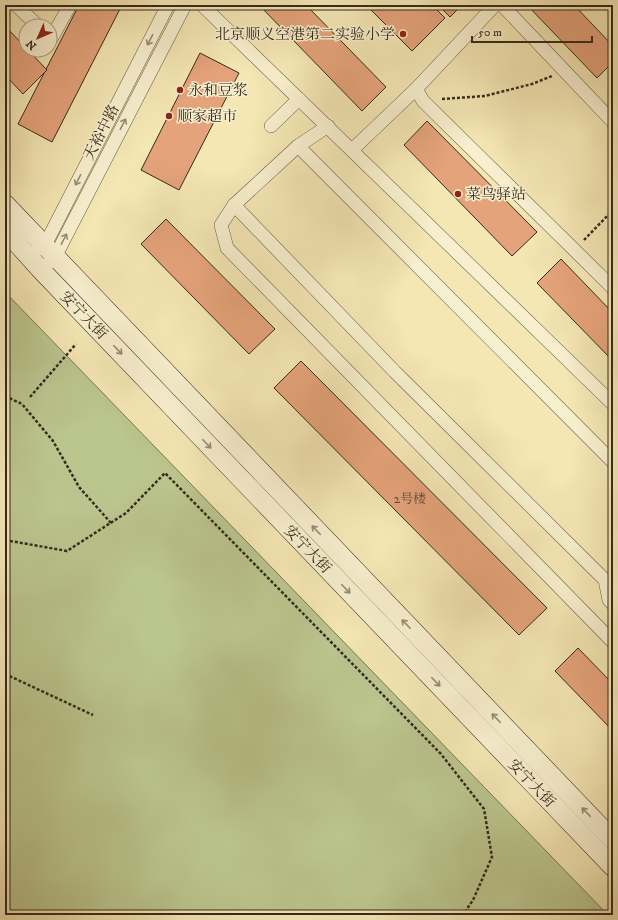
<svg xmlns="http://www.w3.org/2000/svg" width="618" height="920" viewBox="0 0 618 920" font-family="'IM FELL DW Pica','Noto Serif SC',serif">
  <rect width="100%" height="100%" fill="#f4e7b4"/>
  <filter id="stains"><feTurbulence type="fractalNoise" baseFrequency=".005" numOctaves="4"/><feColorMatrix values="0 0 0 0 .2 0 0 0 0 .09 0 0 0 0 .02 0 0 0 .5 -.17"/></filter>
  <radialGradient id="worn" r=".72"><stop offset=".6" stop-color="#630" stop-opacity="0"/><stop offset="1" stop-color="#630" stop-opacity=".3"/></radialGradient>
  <path fill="#bbc58e" stroke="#787856" d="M5,292L608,915H5Z"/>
  <g fill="#e5a37b" stroke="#342a1d">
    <path d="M79,5H122L52,142L18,124Z"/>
    <path d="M259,5H306L386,87L362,111Z"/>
    <path d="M366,5H432L445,18L412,51Z"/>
    <path d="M438,5H462L450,17Z"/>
    <path d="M527,5H574L613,46V62L597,78Z"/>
    <path d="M5,26L26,48V50H28L47,70L23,94L5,75Z"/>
    <path d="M200,53L239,73L179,190L141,170Z"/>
    <path d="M427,121L537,232L512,256L404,145Z"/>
    <path d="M166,219L275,329L249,354L141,244Z"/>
    <path d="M561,259L613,313V361L537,283Z"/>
    <path d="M301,361L547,608L519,635L274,388Z"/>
    <path d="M578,648L613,684V731L555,671Z"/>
  </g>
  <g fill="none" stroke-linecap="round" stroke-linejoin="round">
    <defs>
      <g id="street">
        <path d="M16,5L38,26"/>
        <path d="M202,5L613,404"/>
        <path d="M502,5L613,122"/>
        <path d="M612,5L613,6"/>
        <path d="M50,38L51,39L70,5"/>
        <path d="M416,89L423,101L613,288"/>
        <path d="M271,126L299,99"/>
        <path d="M328,126L298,146L234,205L221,225L227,248L613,642"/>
        <path d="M298,146L613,462"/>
        <path d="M352,150L416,89L495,5"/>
        <path d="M234,205L395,372L605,580L609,600L613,604"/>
        <path d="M38,249L45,245L168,5"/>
        <path d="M41,270L55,257L185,5"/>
      </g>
      <g id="secondary">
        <path d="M5,204L613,840"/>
        <path d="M5,230L41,270L613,867"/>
      </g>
    </defs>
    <use href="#street" stroke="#645943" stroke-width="14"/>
    <use href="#secondary" stroke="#342a1d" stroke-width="20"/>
    <g stroke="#342a1d" stroke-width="2.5" stroke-dasharray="3 2" stroke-linecap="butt">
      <path d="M442,99L485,96L532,84L552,76"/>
      <path d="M584,240L613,210"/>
      <path d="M5,396L22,404L53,441L79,487L111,523"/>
      <path d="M30,397L76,344"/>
      <path d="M5,540L67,551L126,513L165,473L441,754L484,809L492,857L473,900L463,915"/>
      <path d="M5,674L93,715"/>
    </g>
    <use href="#street" stroke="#f8efce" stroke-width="13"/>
    <use href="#secondary" stroke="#f8efce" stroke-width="19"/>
  </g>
  <defs><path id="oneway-shaft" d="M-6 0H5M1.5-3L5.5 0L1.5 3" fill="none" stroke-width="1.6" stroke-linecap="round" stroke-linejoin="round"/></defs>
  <g stroke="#968c76">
    <use href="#oneway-shaft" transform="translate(150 40) rotate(117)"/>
    <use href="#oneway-shaft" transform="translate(123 124) rotate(-63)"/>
    <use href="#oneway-shaft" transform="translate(78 180) rotate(117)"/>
    <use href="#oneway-shaft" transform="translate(64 239) rotate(-63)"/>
    <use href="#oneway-shaft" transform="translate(118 350) rotate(46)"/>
    <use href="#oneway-shaft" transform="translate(207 444) rotate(46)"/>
    <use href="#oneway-shaft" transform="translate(316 530) rotate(-134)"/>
    <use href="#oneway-shaft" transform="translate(346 589) rotate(46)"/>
    <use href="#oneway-shaft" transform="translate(406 624) rotate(-134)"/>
    <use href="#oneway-shaft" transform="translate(436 682) rotate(46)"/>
    <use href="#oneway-shaft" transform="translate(496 718) rotate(-134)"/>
    <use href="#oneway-shaft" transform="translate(586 812) rotate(-134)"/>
  </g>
  <g fill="#8f2418" stroke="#f8efce" stroke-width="1.5">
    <circle cx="403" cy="34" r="4"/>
    <circle cx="180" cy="90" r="4"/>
    <circle cx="169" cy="116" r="4"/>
    <circle cx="458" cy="194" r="4"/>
  </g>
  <g text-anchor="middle" stroke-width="3" stroke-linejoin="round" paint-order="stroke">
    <g font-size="13" fill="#604834">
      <text x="410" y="503">2号楼</text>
    </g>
    <g font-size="15" fill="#342a1d" stroke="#f8efce" text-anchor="start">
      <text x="395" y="39" text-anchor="end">北京顺义空港第二实验小学</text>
      <text x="188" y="95">永和豆浆</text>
      <text x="177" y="121">顺家超市</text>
      <text x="466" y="199">菜鸟驿站</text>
    </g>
    <g font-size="15" fill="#342a1d" stroke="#f8efce">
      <text transform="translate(101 132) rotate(-63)" y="5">天裕中路</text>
      <text transform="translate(84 315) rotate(46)" y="5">安宁大街</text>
      <text transform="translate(308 549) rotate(46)" y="5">安宁大街</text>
      <text transform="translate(532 783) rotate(46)" y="5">安宁大街</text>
    </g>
  </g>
  <rect width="618" height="920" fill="none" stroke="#f4e7b4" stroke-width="20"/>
  <rect x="6" y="6" width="606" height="908" fill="none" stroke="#342a1d" stroke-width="2"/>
  <rect x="10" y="10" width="598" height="900" fill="none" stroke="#342a1d"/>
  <g transform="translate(38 38) rotate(225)"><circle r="19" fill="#f8efce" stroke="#aaa087"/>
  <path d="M0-3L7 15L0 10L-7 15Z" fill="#8f2418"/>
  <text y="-6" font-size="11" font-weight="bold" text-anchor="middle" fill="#342a1d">N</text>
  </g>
  <path d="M472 36v6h120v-6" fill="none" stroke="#342a1d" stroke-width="2"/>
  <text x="478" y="36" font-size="12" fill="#342a1d" stroke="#f8efce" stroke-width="3" paint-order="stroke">50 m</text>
  <rect width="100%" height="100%" filter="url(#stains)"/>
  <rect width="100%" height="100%" fill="url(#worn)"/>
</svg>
